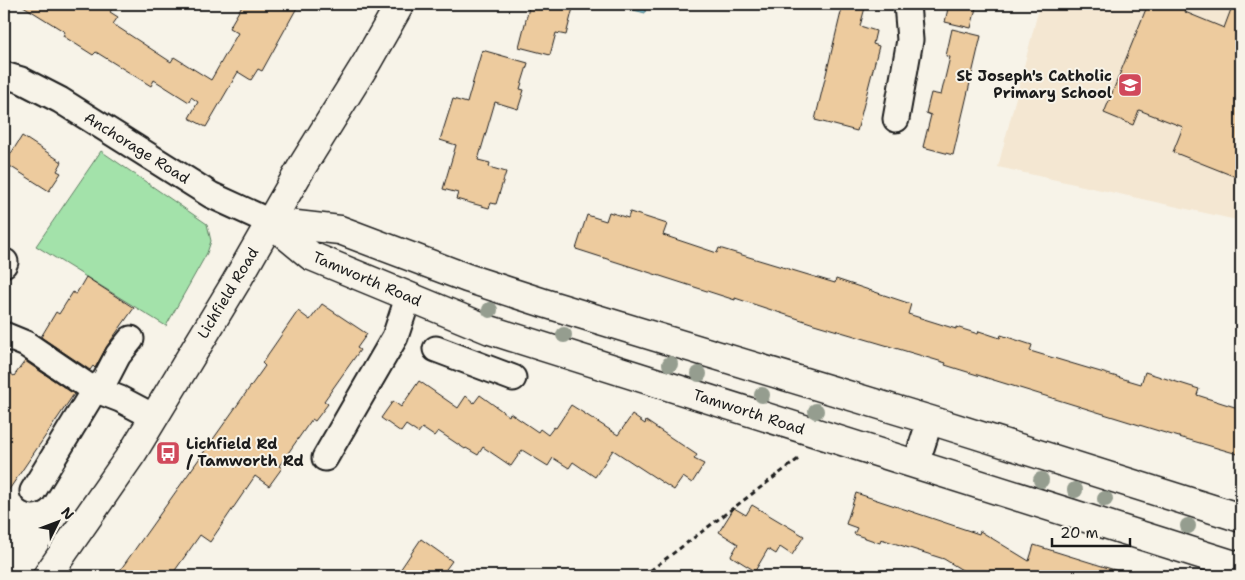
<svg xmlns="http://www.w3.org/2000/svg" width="1245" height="580" viewBox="0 0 1245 580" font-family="'Shantell Sans',sans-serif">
  <rect width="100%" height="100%" fill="#f7f3e8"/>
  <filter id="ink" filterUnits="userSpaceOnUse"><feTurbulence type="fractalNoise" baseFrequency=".02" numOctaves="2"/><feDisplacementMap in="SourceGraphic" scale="10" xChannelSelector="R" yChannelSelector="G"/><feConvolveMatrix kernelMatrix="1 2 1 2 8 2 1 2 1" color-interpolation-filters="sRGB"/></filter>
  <g filter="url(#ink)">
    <path fill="#f4e7d2" d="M1040,4H1241V221L998,167Z"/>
    <path fill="#a3e2aa" stroke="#607f63" d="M101,151L207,224L211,241L207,253L166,326L36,246Z"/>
    <path fill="#7bc7da" stroke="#55838e" d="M614,4H647L645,13L614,5Z"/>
    <g fill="#edcb9e" stroke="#1c1c1c">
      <path d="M20,4H115L110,12L118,17L113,24L171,62L174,57L211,80L238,33L229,28L243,4H299L262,71L258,69L251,80L238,72L206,127L189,118L198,102L191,97L189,102L154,80L151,86L96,52L93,55L63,36L65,32Z"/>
      <path d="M530,4H574L566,35L556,33L550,55L519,47Z"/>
      <path d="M843,4H866L860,26L876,31L873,44L879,46L857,131L815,120Z"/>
      <path d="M949,4H977L971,28L945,22Z"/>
      <path d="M1148,4H1188L1185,12L1224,28L1233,4H1241V179L1173,152L1183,127L1139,110L1133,125L1104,113Z"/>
      <path d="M952,29L981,36L953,155L923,147L931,115L926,113L931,93L941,95L950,57L946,56Z"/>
      <path d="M482,50L528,63L520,89L524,90L518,109L495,102L478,160L490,163L489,167L506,172L496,204L491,203L489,208L456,199L458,193L443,189L456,145L440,140L453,99L467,103Z"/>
      <path d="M22,136L62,162L57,171L61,173L49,191L5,163Z"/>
      <path d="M609,212L628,218L630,212L667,224L663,235L717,253L719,248L835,283L836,279L911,304L908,314L956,329V327L978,334L979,331L1000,338L1001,335L1032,345L1030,351L1141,384L1145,372L1199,389L1197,395L1241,409V455L1162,432L945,365L946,363L814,324L735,298V300L576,249L587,215L606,221Z"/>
      <path d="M86,277L134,308L107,346L95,368L93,366L90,370L41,337L56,312L59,314L73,292L76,294Z"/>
      <path d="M322,304L367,334L357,348L360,350L324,401L328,404L315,421L312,419L279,466L282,468L269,486L255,476L210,542L200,535L171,576H116L265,366L262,363L298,311L310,320Z"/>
      <path d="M25,361L74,394L4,497V369L14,376Z"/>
      <path d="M419,381L458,408L466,396L474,403L480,395L509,416L510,413L538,432L540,429L548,435L554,427L556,428L571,405L618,435L632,415L645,424L646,421L697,455L694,459L704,464L692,483L683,477L674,490L613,450L595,477L573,462L569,468L553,458L548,466L522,450L511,466L483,447L478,455L466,448L465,449L438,431L434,436L422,428L418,433L406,425L401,432L381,418L393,401L401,407Z"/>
      <path d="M856,493L979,534L980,531L1029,561L1034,545L1118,571L1117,576H972L944,559L881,539L880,543L854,534L857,528L846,524Z"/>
      <path d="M752,505L804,536L792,555L780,547L776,554L768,549L755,571L731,556L738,544L719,532L734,508L746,515Z"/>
      <path d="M421,539L452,561L441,576H396Z"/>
    </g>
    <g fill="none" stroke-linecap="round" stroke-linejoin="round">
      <defs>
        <g id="minor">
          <path d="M4,75L21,80L60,100L211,195L270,222"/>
          <path d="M896,119L910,40L907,4"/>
          <path d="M4,264L5,262"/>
          <path d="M4,335L26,344L89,387L120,399L154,417"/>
          <path d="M436,349L513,378"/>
          <path d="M325,458L395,337L408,298"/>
          <path d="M916,464L930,420"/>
          <path d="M33,491L95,389L105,380L118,355L131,339"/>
        </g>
        <g id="major">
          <path d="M270,222L311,256L490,330L1241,567"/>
          <path d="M270,222L340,230L467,278L544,303L930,420L1241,518"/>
          <path d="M47,576L133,452L236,282L303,165L367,62L400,4"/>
        </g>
      </defs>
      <use href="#minor" stroke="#1c1c1c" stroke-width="29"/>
      <use href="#major" stroke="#1c1c1c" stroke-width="31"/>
      <path stroke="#1c1c1c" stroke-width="3" stroke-dasharray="5 4" stroke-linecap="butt" d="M643,576L801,457"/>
      <use href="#minor" stroke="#f7f3e8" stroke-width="25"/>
      <use href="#major" stroke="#f7f3e8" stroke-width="28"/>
    </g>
    <g fill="#959d8f">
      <circle cx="490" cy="310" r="8"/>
      <circle cx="564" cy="335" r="8"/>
      <circle cx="670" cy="364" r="8"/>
      <circle cx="699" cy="374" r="8"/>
      <circle cx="762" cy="395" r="8"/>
      <circle cx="816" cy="411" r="8"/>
      <circle cx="1041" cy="480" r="8"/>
      <circle cx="1075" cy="490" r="8"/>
      <circle cx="1105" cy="499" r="8"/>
      <circle cx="1188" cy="526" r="8"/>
    </g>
  </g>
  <defs>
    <symbol id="school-square" viewBox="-11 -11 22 22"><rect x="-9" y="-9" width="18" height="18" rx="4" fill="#d1495b" stroke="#f7f3e8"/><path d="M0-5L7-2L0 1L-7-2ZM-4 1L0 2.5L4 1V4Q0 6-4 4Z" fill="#fff"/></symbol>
    <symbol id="bus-square" viewBox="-11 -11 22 22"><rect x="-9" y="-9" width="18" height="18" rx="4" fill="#d1495b" stroke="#f7f3e8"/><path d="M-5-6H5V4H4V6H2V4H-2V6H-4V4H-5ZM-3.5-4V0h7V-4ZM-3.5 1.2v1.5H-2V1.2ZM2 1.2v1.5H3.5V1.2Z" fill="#fff"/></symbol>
  </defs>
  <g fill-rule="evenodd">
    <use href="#school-square" x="1116" y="71" width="28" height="28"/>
    <use href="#bus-square" x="154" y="439" width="28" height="28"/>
  </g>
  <g text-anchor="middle" stroke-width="4" stroke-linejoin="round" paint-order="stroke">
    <g font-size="15" font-weight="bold" fill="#1c1c1c" stroke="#f7f3e8" text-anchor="end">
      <text x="1112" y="81">St Joseph's Catholic<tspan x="1112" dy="17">Primary School</tspan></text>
      <text x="186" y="449" text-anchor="start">Lichfield Rd<tspan x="186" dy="17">/ Tamworth Rd</tspan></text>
    </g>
    <g font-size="15" fill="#1c1c1c" stroke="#f7f3e8">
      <text transform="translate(137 148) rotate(32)" y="5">Anchorage Road</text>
      <text transform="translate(367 279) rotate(23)" y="5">Tamworth Road</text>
      <text transform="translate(228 293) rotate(-59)" y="5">Lichfield Road</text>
      <text transform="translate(749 412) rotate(18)" y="5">Tamworth Road</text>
    </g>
  </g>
  <rect width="1245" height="580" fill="none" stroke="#f7f3e8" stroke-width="20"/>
  <rect x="10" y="10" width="1225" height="560" fill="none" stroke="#1c1c1c" stroke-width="2" filter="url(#ink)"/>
  <g transform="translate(58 522) rotate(48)" stroke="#f7f3e8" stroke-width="4" paint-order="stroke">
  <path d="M0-4L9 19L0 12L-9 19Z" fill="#1c1c1c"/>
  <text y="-8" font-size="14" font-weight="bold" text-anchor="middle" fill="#1c1c1c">N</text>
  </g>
  <path d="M1052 538v8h78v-8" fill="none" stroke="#1c1c1c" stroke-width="2.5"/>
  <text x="1060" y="538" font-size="15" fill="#1c1c1c" stroke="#f7f3e8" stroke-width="4" paint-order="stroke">20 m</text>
</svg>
